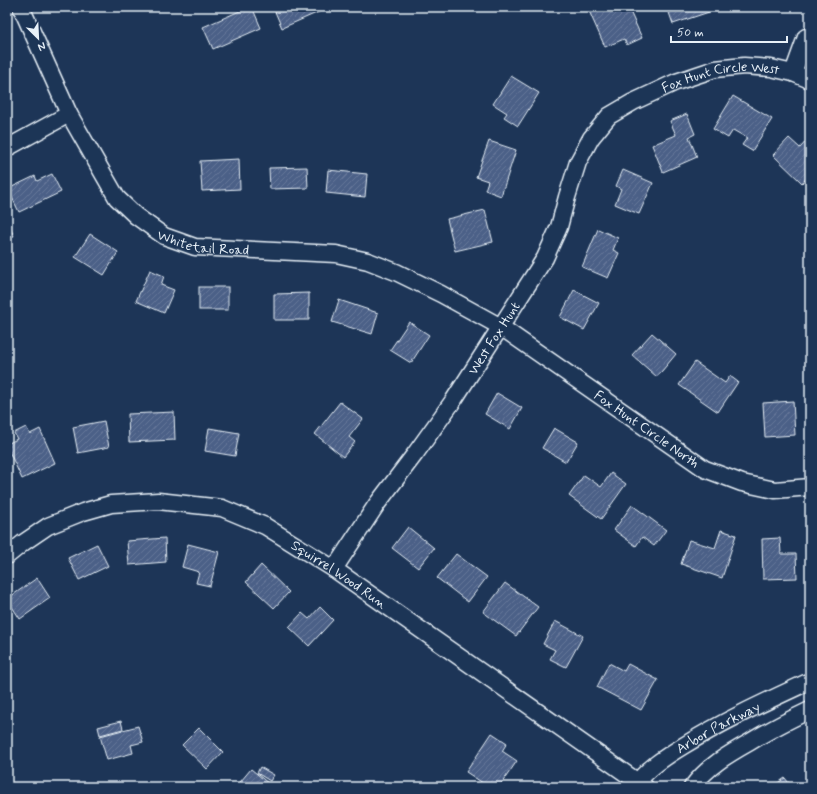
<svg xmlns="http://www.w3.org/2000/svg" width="817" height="794" viewBox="0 0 817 794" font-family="Mynerve,sans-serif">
  <defs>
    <pattern id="building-hatch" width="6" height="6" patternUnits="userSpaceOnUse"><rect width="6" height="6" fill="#4c6087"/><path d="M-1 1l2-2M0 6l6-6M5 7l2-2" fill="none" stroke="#679"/></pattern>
  </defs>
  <rect width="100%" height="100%" fill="#1d3557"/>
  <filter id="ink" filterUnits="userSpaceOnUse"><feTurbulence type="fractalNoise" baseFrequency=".025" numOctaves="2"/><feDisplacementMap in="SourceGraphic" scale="8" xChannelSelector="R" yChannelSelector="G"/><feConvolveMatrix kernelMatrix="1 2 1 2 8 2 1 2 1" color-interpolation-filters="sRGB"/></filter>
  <g filter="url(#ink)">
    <g fill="url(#building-hatch)" stroke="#e8f1f8">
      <path d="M249,7H252L261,28L213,49L203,27Z"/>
      <path d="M273,7H327L328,8L282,28Z"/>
      <path d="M599,7H628L642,38L627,45L624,39L605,47L589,11Z"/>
      <path d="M667,7H707L709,12L673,24Z"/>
      <path d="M7,65L12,77L7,79Z"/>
      <path d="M511,76L539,93L518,126L504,117L507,113L493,104Z"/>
      <path d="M733,96L772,119L752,151L742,145L747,138L733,130L728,138L713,129Z"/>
      <path d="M687,114L695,134L689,137L697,157L663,172L652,145L676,135L670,121Z"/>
      <path d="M789,138L800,148L809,138L810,139V175L802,183L773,155Z"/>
      <path d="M489,141L516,150L501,196L485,190L488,181L476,177Z"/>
      <path d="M239,159L240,189L202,191L200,161Z"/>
      <path d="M307,167L308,188L270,189L269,168Z"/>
      <path d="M328,170L367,174L365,197L326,193Z"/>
      <path d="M623,170L653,183L639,214L615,204L621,189L616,186Z"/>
      <path d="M52,174L61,192L19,212L8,189L35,176L37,181Z"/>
      <path d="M485,210L493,242L455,251L447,219Z"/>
      <path d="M7,222L14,236L7,239Z"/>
      <path d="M598,229L618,238L613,250L619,253L608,278L582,267Z"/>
      <path d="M90,234L118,252L104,275L75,257Z"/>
      <path d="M150,270L164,276L161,285L174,290L164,313L136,301Z"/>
      <rect x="199" y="287" width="29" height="23"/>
      <path d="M574,290L599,303L584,330L560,317Z"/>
      <path d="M309,293V320H274V294Z"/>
      <path d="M339,300L378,313L372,334L332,322Z"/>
      <path d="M409,322L429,335L411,363L390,350Z"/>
      <path d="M652,333L676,354L657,377L632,355Z"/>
      <path d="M695,362L725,383L730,376L738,382L718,412L679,385Z"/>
      <path d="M497,393L522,408L510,429L485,414Z"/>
      <path d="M793,401L795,435L765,437L763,403Z"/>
      <path d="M340,402L363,419L349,437L355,442L343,457L315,434Z"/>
      <path d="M174,412L175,440L129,442L128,414Z"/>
      <path d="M104,421L109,447L78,453L73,427Z"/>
      <path d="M26,427L30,434L40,429L55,463L22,479L7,447V444L17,439L14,433Z"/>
      <path d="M209,428L239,433L235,456L205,451Z"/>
      <path d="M554,428L578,442L566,462L542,448Z"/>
      <path d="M611,473L626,484L601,519L569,496L584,475L601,487Z"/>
      <path d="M632,505L666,530L654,546L642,537L636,546L614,530Z"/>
      <path d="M408,527L434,548L418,568L392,548Z"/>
      <path d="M721,530L736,535L722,578L681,564L689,540L715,548Z"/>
      <path d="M165,538L166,562L129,565L127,541Z"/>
      <path d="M780,538L781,554H796L797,578L763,579L762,539Z"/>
      <path d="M97,544L108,566L79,580L68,558Z"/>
      <path d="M188,544L219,552L210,586L196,583L199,572L182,567Z"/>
      <path d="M456,554L487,577L468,602L437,578Z"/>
      <path d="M261,565L289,592L274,608L246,582Z"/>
      <path d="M37,578L50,598L20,619L7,599Z"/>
      <path d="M505,583L538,607L516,636L483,612Z"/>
      <path d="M320,607L333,620L309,646L289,627L302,613L309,619Z"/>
      <path d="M555,621L583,636L566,667L550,659L555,650L543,644Z"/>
      <path d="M609,663L624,671L628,664L658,680L641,710L597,687Z"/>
      <path d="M121,721L123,729L100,735L98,727Z"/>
      <path d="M138,726L143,742L131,745L133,753L107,760L100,736Z"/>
      <path d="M199,728L223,752L207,769L182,745Z"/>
      <path d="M492,733L507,743L502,751L517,761L499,787H489L466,772Z"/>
      <path d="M260,767L274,775L270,781L257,773Z"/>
      <path d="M251,769L269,784L267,787H236Z"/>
      <path d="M785,778L792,787H772Z"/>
    </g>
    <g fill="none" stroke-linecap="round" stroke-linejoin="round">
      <defs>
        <g id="street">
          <path id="s1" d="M21,7L69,114L117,198L136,216L164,236L195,247L336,254L368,261L396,272L441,294L501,327L705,469L742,483L775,490L810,487"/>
          <path d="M793,73L806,37"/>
          <path d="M7,148L69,114"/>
          <path id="s2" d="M7,556L23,543L48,526L83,512L111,504L158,501L222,508L265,526L334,569L645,787"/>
          <path id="s3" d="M334,569L377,504L415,454L453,401L545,258L559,227L567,197L578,162L591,138L609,116L633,102L676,82L715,69L744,66L771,68L793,73L810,80"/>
          <path id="s4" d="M634,787C646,769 665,757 683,746C723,721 767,701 810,681"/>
          <path d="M692,787C708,766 727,755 750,742C769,730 789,720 810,710"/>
        </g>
      </defs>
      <use href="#street" stroke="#e8f1f8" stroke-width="19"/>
      <use href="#street" stroke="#1d3557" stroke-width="16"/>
    </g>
  </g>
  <g text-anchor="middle" stroke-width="4" stroke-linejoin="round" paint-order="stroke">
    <g font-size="14" fill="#e8f1f8" stroke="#1d3557">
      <text dy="5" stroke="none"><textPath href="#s3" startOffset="654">Fox Hunt Circle West</textPath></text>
      <text dy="5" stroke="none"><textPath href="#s1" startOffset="315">Whitetail Road</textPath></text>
      <text dy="5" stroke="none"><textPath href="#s3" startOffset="281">West Fox Hunt</textPath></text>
      <text dy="5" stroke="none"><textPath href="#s1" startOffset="808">Fox Hunt Circle North</textPath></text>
      <text dy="5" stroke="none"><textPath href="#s2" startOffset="364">Squirrel Wood Run</textPath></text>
      <text dy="5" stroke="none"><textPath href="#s4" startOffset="104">Arbor Parkway</textPath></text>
    </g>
  </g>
  <rect width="817" height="794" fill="none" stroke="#1d3557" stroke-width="24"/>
  <rect x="12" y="12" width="793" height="770" fill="none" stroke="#e8f1f8" stroke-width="1.5" filter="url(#ink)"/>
  <g transform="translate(38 38) rotate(156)" stroke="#1d3557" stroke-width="3" paint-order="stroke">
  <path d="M0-3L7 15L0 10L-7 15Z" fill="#e8f1f8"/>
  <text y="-6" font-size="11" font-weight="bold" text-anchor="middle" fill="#e8f1f8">N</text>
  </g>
  <path d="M671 36v6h116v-6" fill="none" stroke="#e8f1f8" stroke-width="2"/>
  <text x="677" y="36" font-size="12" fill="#e8f1f8" stroke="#1d3557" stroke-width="3" paint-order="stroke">50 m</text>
</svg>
